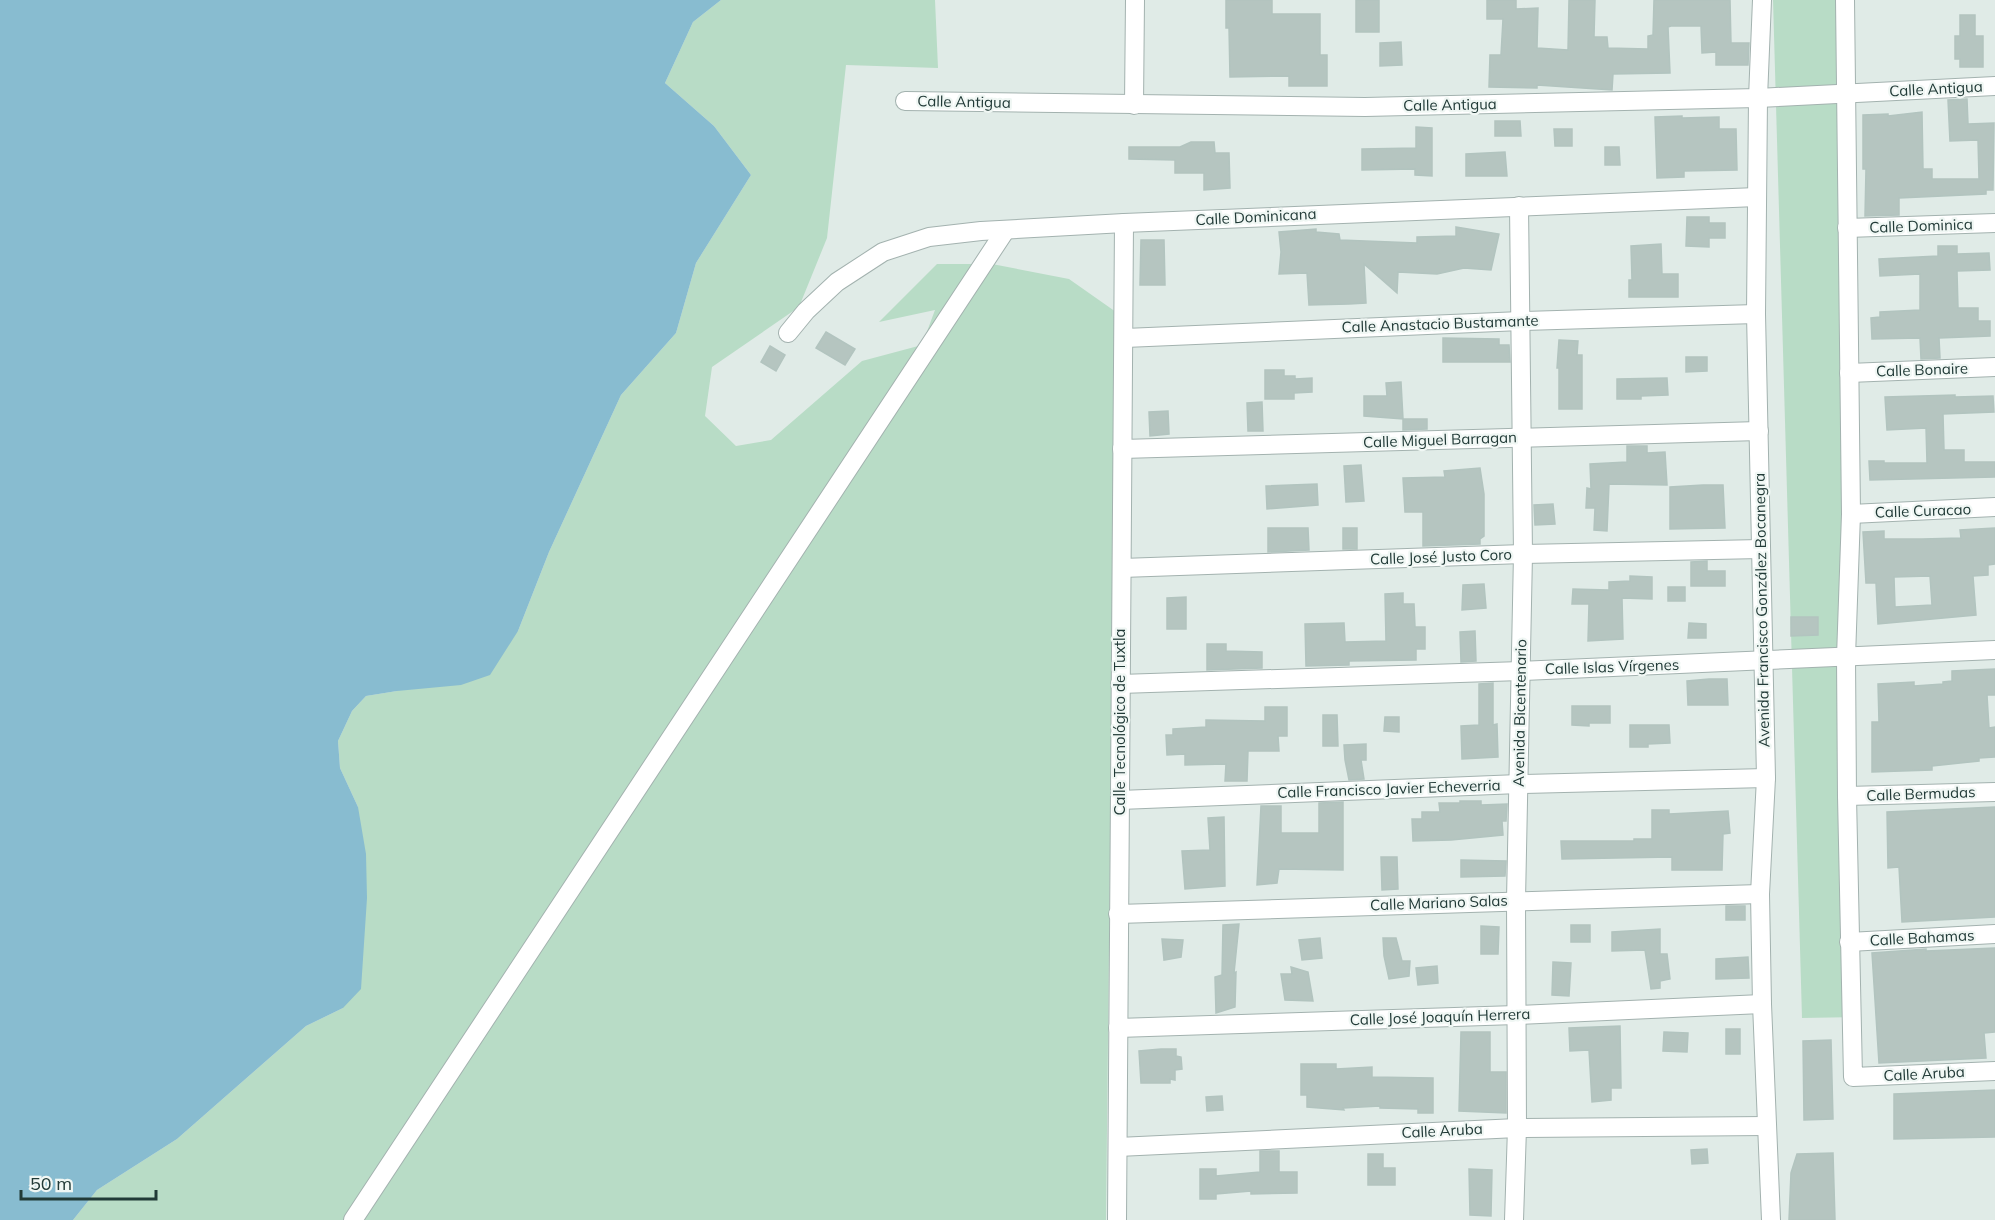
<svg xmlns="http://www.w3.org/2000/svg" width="1995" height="1220" viewBox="0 0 1995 1220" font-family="Mulish,sans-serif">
  <rect width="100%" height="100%" fill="#e0ebe7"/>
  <g fill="#b8dcc6">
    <path d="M721,0H935L938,68L846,65L827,238L799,307L712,367L705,416L736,446L771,440L862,361L922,345L935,310L879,322L937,264H992L1069,279L1116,312L1106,1220H73L97,1190L177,1139L306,1026L343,1008L358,807L340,768L338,741L352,711L366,696L397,691L518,631L549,552L621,395L676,333L696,263L751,175L714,126L665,83L693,22Z"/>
    <path d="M1773,0H1843L1859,1017L1802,1018Z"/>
  </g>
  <path fill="#88bcd0" d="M0,0H721L693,22L665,83L714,126L751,175L696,263L676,333L621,395L549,552L518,631L490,675L461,685L397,691L366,696L352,711L338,741L340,768L358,807L366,854L367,898L361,989L343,1008L306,1026L177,1139L97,1190L73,1220H0Z"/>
  <g fill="#b5c5c0" stroke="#b2c4bf" stroke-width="1.5" fill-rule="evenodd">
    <path d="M1226,0H1272V14H1320V55H1327V86H1289V76L1230,77L1229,28H1226Z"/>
    <rect x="1356" y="0" width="23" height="32"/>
    <path d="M1487,0H1516V9L1538,8L1537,48L1568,50L1569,0H1595L1594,37H1607L1608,48L1648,49V36L1653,35L1654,0H1730L1731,43H1749L1748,65H1716V52L1702,53L1701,26H1671L1668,27L1670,73L1613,74L1612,90L1537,85V88L1489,87L1490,55H1501L1503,19H1487Z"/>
    <path d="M1960,15H1975V36H1983V67H1960V59H1955V36H1960Z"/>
    <path d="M1401,42L1402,65L1380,66V43Z"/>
    <path d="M1967,99L1968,124L1994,123L1993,190H1986V194L1899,198V215L1865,216L1866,169H1863V115L1888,114V116L1922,112L1923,169H1932V179H1979L1978,140L1950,141L1948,100Z"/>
    <path d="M1682,116V118L1719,117V129H1736L1737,170L1684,171V177L1657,178L1655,117Z"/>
    <path d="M1495,121H1520L1521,136H1495Z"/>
    <path d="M1416,127L1432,128V176L1415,175V169L1362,170V149L1416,148Z"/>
    <path d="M1554,129H1572V146H1555Z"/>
    <path d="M1191,142H1214L1215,153H1229L1230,188L1204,190V173H1175V160L1129,159V147H1180Z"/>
    <path d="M1605,147H1619L1620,165H1605Z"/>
    <path d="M1505,152L1507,176H1466V154Z"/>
    <path d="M1687,217H1709V223H1725V238H1709V247L1686,246Z"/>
    <path d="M1456,227L1499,234L1491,270L1464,268L1437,274L1398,272L1397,293L1364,264L1366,303L1349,304L1309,305L1307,273L1279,274L1281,252L1279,232L1316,229V232L1339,234L1340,240L1417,243V237L1456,236Z"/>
    <path d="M1141,240H1164L1165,285H1140Z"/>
    <path d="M1661,244L1662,274H1678V297H1629V280H1632L1631,246Z"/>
    <path d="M1938,246H1957V254L1989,253L1990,270L1957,271L1958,308H1978V321H1990V336L1939,338L1940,358L1921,359L1920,338L1872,339L1871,318L1880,317V312L1920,310V274L1880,276L1879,259L1938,256Z"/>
    <path d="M826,332L855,349L845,365L816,348Z"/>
    <path d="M1443,338L1499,339V345H1509L1510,362H1443Z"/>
    <path d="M1559,340L1578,341L1577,355H1582V409H1559V368H1557Z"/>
    <path d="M770,346L785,355L776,371L761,362Z"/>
    <path d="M1686,357H1707V371L1686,372Z"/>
    <path d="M1265,370H1284V376H1295V379L1312,378V392L1294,393V399H1265Z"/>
    <path d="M1667,378L1668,395L1641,396V399H1617V379Z"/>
    <path d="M1401,382L1403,419L1364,416V396H1387L1386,383Z"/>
    <path d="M1955,395V397L1993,396L1994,412L1943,414L1944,450H1964V462H1995V477L1870,480L1869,461H1884V463H1927L1926,428L1887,430L1885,397Z"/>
    <path d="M1262,402L1263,431H1248L1247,403Z"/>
    <path d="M1168,411L1169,434L1150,436L1149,412Z"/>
    <path d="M1403,419H1427V429L1403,430Z"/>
    <path d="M1627,446H1647V453L1665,452L1667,485L1609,484L1607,531L1594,530L1595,508H1586L1587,488L1591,489L1590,464L1627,462Z"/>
    <path d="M1361,465L1364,501L1346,502L1344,466Z"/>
    <path d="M1480,468L1484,494V536L1480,539V544L1423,546V512H1405L1403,478L1445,477L1444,471Z"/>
    <path d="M1317,484L1318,505L1267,509L1266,486Z"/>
    <path d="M1703,485H1723L1725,528L1670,529V487Z"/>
    <path d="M1553,504L1555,524L1535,525L1534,505Z"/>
    <path d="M1268,528H1308L1309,550L1268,552Z"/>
    <rect x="1343" y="528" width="14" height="21"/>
    <path d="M1995,528V564L1988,565V575L1973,576L1976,615L1878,624L1876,583H1866L1863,532L1884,531V539H1922L1961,538L1960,530ZM1930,576L1932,605L1895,607L1894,577Z"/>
    <path d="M1707,561V571H1725V586H1691V562Z"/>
    <path d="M1630,576L1652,577V599L1622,598L1623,639L1588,641L1589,604H1572L1573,589L1609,590V582L1630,581Z"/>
    <path d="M1484,584L1486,608L1462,610L1463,585Z"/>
    <rect x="1668" y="587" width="17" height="14"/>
    <path d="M1403,593V604H1414L1415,627H1425V649H1416V660L1349,661V665L1306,666L1305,624L1344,623L1345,642L1386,641L1385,594Z"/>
    <path d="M1186,597V629H1167V598Z"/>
    <path d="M1791,617H1818V635L1791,636Z"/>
    <path d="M1689,623L1706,624V638H1688Z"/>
    <path d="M1475,631L1476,661L1461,662L1460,632Z"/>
    <path d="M1207,644H1226V651L1262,652V668L1207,670Z"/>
    <path d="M1995,669V695H1987L1989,728L1995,727V757L1979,758V761L1932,766V770L1872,772V722H1879L1878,684L1914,682V686L1943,684V682L1952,681V671Z"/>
    <path d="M1709,679H1727L1728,705H1688L1687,681Z"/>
    <path d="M1493,683V725L1497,724L1498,757L1462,759L1461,726L1479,725V684Z"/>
    <path d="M1572,706H1610V723H1589V726L1572,725Z"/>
    <path d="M1265,707H1287V736H1278L1279,751H1248L1247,781H1225L1226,764L1185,765V754L1167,755L1166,735H1173V729L1206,727V720L1265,721Z"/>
    <path d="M1323,715H1337L1338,746H1323Z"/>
    <path d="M1385,717H1399V732L1384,731Z"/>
    <path d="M1630,725H1669L1670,743L1648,744V747H1630Z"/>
    <path d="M1366,744V760H1361L1364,779L1349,780L1345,760L1344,745Z"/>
    <path d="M1460,801H1481V805L1507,804L1506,821H1502L1503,835L1451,840L1413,841L1412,819H1422V812H1440L1439,803H1460Z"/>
    <path d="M1343,802V870L1279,869L1277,883L1257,885L1261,806H1281V833H1319V803Z"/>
    <path d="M1995,807V917L1902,922L1899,867L1888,868L1887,812Z"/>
    <path d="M1652,810H1669V814L1728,811L1730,833L1723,834L1722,870H1672V857L1562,859L1561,841H1634V839H1652Z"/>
    <path d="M1224,817L1225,886L1185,889L1182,851L1210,850L1208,818Z"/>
    <path d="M1381,857H1397L1398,889L1382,890Z"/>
    <path d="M1461,860L1506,861L1505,876L1461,877Z"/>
    <rect x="1726" y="906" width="19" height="14"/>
    <path d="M1239,924L1234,973L1236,972L1235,1007L1216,1013L1215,977L1222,975L1223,925Z"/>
    <rect x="1571" y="925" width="19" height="17"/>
    <path d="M1481,926L1499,927L1498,954H1481Z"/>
    <path d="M1660,929V954H1667L1670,979L1660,981V988L1651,989L1645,950L1612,951V932Z"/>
    <path d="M1320,938L1322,958L1302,960L1299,940Z"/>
    <path d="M1383,938H1396L1402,961H1410L1409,976L1389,979L1384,956Z"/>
    <path d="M1162,939L1183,940L1181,957L1164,960Z"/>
    <path d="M1995,948V1032L1984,1033L1986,1058L1879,1063L1872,953L1926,949V951Z"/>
    <path d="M1748,957L1749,978L1716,979V959Z"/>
    <path d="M1553,962L1571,963L1569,996L1552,995Z"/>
    <path d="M1437,966L1438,983L1418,985L1416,968Z"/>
    <path d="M1291,967L1308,972L1313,1001L1285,1000L1281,974H1292Z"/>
    <path d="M1620,1026L1621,1088H1611V1100L1592,1102L1589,1050L1570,1051L1569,1028Z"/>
    <rect x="1726" y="1029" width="14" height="25"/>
    <path d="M1461,1032H1490V1072H1506V1113L1459,1111Z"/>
    <path d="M1664,1032L1688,1033L1687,1052L1663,1051Z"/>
    <path d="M1831,1040L1833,1119L1804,1120L1803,1041Z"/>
    <path d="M1161,1049H1176V1056L1181,1057L1182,1069L1175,1070V1080L1170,1079V1083H1141L1139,1051Z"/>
    <path d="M1301,1064H1336V1069L1372,1067V1077L1433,1078V1113H1418V1109L1380,1108V1106L1343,1108L1344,1110L1307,1107V1095H1301Z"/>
    <path d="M1995,1090V1137L1894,1139V1094Z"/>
    <path d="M1222,1096L1223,1110L1207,1111L1206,1097Z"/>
    <path d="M1707,1149L1708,1163L1692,1164L1691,1150Z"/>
    <path d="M1260,1151H1279V1172H1297V1193L1251,1194V1191L1216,1194V1199H1200V1169H1216V1176L1260,1172Z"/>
    <path d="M1833,1153L1835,1220H1789L1791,1173L1797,1154Z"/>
    <path d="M1368,1154H1383V1168H1395V1185H1368Z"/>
    <path d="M1469,1169L1492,1170L1491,1216L1470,1215Z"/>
  </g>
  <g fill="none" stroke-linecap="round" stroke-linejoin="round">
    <defs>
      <g id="minor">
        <path d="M1762,0L1758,98L1756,314L1766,778L1760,894L1762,1004L1771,1220"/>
        <path d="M1845,0L1851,514L1846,657L1847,796L1853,1077L1995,1071"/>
        <path d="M905,101L1365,107L1758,98L1995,86"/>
        <path d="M1134,105L1135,0"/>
        <path d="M1847,228L1995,223"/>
        <path d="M788,333L806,311L837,282L883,252L929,237L981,231L1124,223L1757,197"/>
        <path d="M1125,338L1521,321L1756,314"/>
        <path d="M1849,373L1995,367"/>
        <path d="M1122,449L1759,431"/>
        <path d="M1851,514L1995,507"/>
        <path d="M1122,568L1523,554L1761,549"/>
        <path d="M1120,684L1521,671L1995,650"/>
        <path d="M1847,796L1995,792"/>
        <path d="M1120,800L1519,784L1766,778"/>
        <path d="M1118,914L1760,894"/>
        <path d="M1849,942L1995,934"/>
        <path d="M1118,1028L1516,1015L1762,1004"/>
        <path d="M1118,1147L1517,1128L1767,1126"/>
        <path d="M353,1220L1005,231"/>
        <path d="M1117,1220L1124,223"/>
        <path d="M1514,1220L1517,1128L1516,900L1523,554L1519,206"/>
      </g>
    </defs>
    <use href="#minor" stroke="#a3b2af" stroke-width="20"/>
    <use href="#minor" stroke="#fff" stroke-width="18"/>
  </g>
  <g text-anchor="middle" stroke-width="4.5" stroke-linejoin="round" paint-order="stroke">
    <g font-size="15" fill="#213a37" stroke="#f0f7f4">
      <text transform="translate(1936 89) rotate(-3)" y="5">Calle Antigua</text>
      <text transform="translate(964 102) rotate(1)" y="5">Calle Antigua</text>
      <text transform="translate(1450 105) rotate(-1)" y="5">Calle Antigua</text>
      <text transform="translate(1256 217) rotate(-3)" y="5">Calle Dominicana</text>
      <text transform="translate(1921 226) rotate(-2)" y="5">Calle Dominica</text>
      <text transform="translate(1440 324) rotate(-2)" y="5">Calle Anastacio Bustamante</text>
      <text transform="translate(1922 370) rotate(-2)" y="5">Calle Bonaire</text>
      <text transform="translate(1440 440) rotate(-2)" y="5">Calle Miguel Barragan</text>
      <text transform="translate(1923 511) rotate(-2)" y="5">Calle Curacao</text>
      <text transform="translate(1441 557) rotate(-2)" y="5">Calle José Justo Coro</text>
      <text transform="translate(1762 610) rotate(-91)" y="5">Avenida Francisco González Bocanegra</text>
      <text transform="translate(1612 667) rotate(-2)" y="5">Calle Islas Vírgenes</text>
      <text transform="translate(1520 713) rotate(-89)" y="5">Avenida Bicentenario</text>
      <text transform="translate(1120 722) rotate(-90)" y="5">Calle Tecnológico de Tuxtla</text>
      <text transform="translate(1389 789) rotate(-2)" y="5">Calle Francisco Javier Echeverria</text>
      <text transform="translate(1921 794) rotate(-2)" y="5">Calle Bermudas</text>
      <text transform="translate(1439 903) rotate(-2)" y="5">Calle Mariano Salas</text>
      <text transform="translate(1922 938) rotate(-3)" y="5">Calle Bahamas</text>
      <text transform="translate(1440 1017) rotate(-2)" y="5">Calle José Joaquín Herrera</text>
      <text transform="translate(1924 1074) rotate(-3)" y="5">Calle Aruba</text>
      <text transform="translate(1442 1131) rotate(-3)" y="5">Calle Aruba</text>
    </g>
  </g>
  <path d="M21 1190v9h135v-9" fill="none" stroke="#213a37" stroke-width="3"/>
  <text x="30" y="1190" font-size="18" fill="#213a37" stroke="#f0f7f4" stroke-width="4.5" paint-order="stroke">50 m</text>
</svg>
